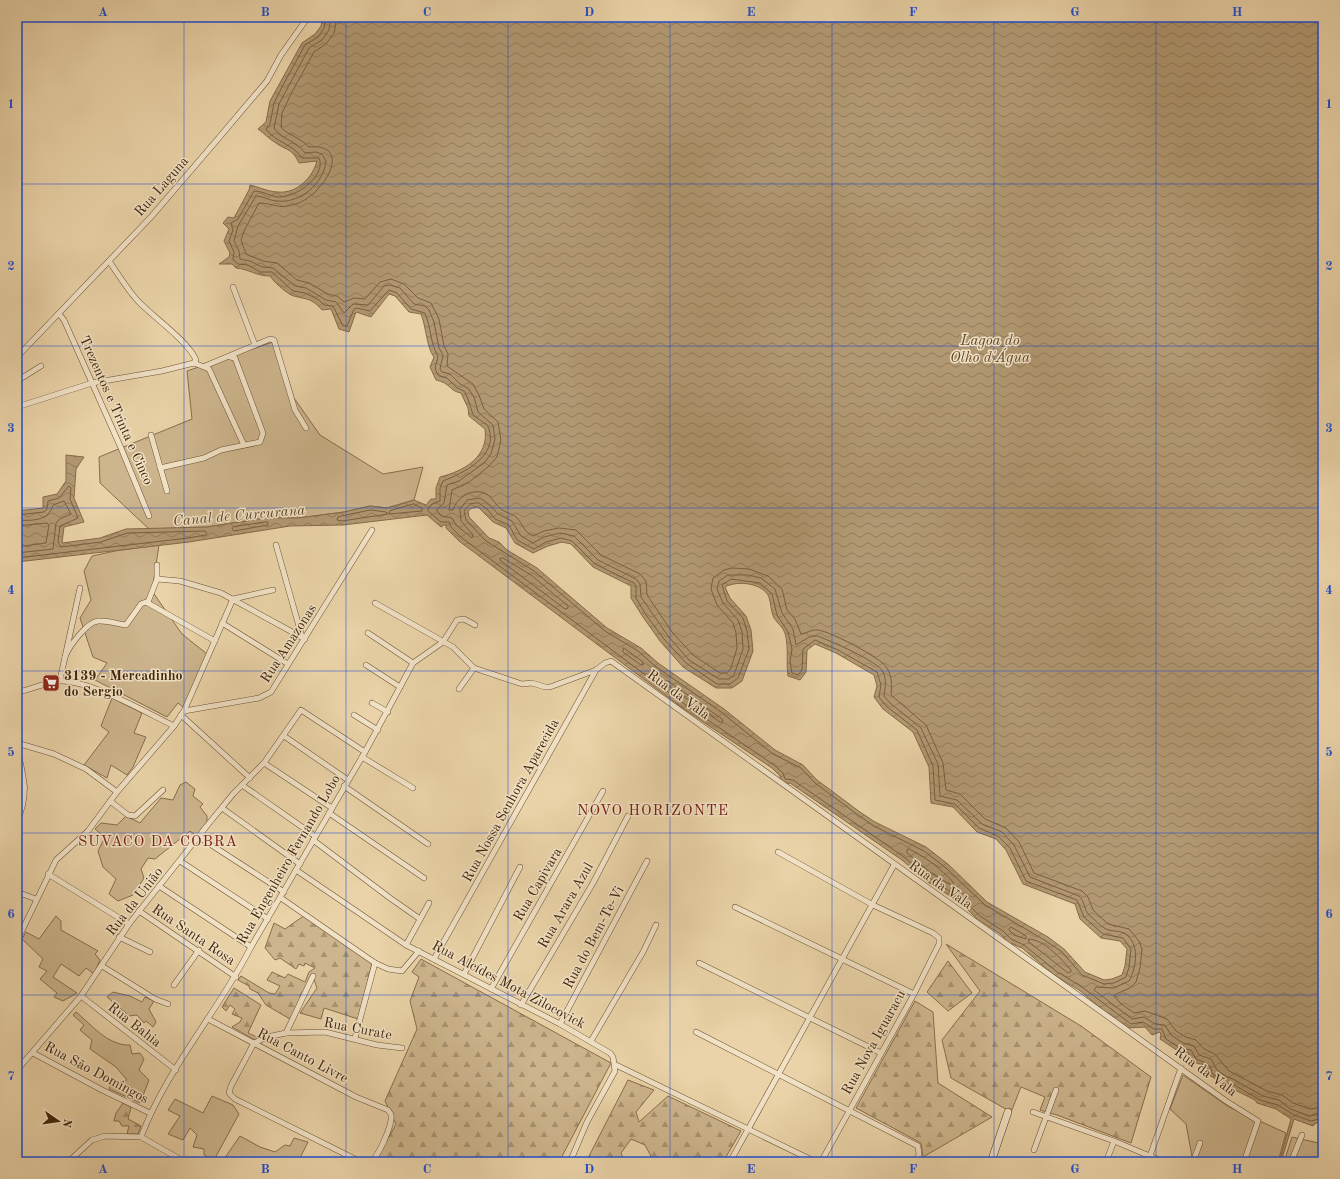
<svg xmlns="http://www.w3.org/2000/svg" width="1340" height="1179" viewBox="0 0 1340 1179" font-family="'Old Standard TT',serif">
  <defs>
    <pattern id="forest-firs" width="22" height="20" patternUnits="userSpaceOnUse"><rect width="22" height="20" fill="#cdb58d"/><path d="M5 1l3.5 6h-7zM16 11l3.5 6h-7z" fill="#a89371"/></pattern>
    <pattern id="water-waves" width="16" height="10" patternUnits="userSpaceOnUse"><rect width="16" height="10" fill="#b19872"/><path d="M0 5q4-4 8 0t8 0" fill="none" stroke="#927c5c"/></pattern>
  </defs>
  <rect width="100%" height="100%" fill="#ead3a8"/>
  <filter id="stains"><feTurbulence type="fractalNoise" baseFrequency=".005" numOctaves="4"/><feColorMatrix values="0 0 0 0 .2 0 0 0 0 .09 0 0 0 0 .02 0 0 0 .5 -.17"/></filter>
  <radialGradient id="worn" r=".72"><stop offset=".6" stop-color="#630" stop-opacity="0"/><stop offset="1" stop-color="#630" stop-opacity=".3"/></radialGradient>
  <g fill="#cdb58d" stroke="#886d4c">
    <path d="M276,341L294,398L320,435L383,474L423,467L414,500L387,508L370,506L344,512L298,518H265L207,527L149,529L100,483L99,457L192,419L187,371Z"/>
    <path d="M159,545L152,591L182,634L207,654L189,697L183,707L178,703L167,717L95,680L107,663L93,657L80,618L91,600L84,571L92,556L115,551Z"/>
    <path d="M112,698L142,713L134,733L146,737L133,767L127,775L111,765L107,778L84,765L109,732L101,726Z"/>
    <path d="M186,782L195,789L193,796L203,804L200,807L207,816V823L196,836L190,831L155,859L148,858L141,869L144,878L133,895L118,901L109,894L116,879L103,867L98,851L105,837L95,829L101,823L117,825L126,816L140,823L161,798L173,800L180,785Z"/>
    <path d="M56,916L61,921V930L98,951L95,954L100,960L94,974L86,968L79,976L61,964L53,977L77,993L63,1001L54,997L57,993L40,979L47,971L39,967L43,959L22,939L26,932L39,939Z"/>
    <path d="M113,992L130,996L142,1002L145,997L154,1001L149,1009L156,1022L153,1027L146,1021L144,1023L137,1015L129,1016L107,997Z"/>
    <path d="M76,1012C92,1025 108,1046 130,1045L132,1054L140,1053L144,1059L139,1070L149,1080L140,1103L109,1089L111,1084L127,1080L116,1067L90,1049L92,1040L80,1030L84,1025L73,1015Z"/>
    <path d="M1183,1075L1229,1107L1286,1133L1278,1162H1193L1186,1124L1170,1109Z"/>
    <path d="M212,1096L233,1105L239,1114L214,1160L204,1155V1149L193,1147L197,1135L190,1128L183,1140L168,1134L180,1116L168,1110L175,1099L203,1113Z"/>
    <path d="M240,1136L260,1147L275,1152L285,1145L290,1146L294,1138L308,1142L298,1162H222Z"/>
    <path d="M1292,1137L1323,1144V1162H1284Z"/>
  </g>
  <g fill="url(#forest-firs)" stroke="#886d4c">
    <path d="M305,915L372,964L358,1019L324,1008L321,1019L300,1013L317,988L313,977L290,1019L266,1005L258,993L250,989L249,986L238,980L241,976L269,993L275,994L280,986L267,980L272,972L285,978L288,974L305,982L309,972L315,968L305,963L304,966L299,964L296,969L280,958L275,960L265,948L274,923L285,929Z"/>
    <path d="M946,944L1081,1026L1151,1077L1131,1143L1057,1115L1040,1110L1045,1097L1021,1087L1011,1112L951,1078L942,1040L980,991Z"/>
    <path d="M421,959L611,1063L559,1162H375L396,1124L385,1101L417,1029L410,1001L419,977L412,972Z"/>
    <path d="M948,961L972,993L948,1011L927,992Z"/>
    <path d="M234,988L261,1005L248,1033L257,1037L255,1040L232,1027L240,1022L242,1018L232,1014L235,1009L230,1005L226,1011L222,1007Z"/>
    <path d="M915,1001L933,1012L938,1083L992,1117L923,1157L921,1143L856,1108Z"/>
    <path d="M628,1080L654,1090L636,1112L639,1122L668,1096L741,1131L723,1162H654L645,1145L631,1139L621,1153L625,1162H586Z"/>
    <path d="M123,1103L131,1107L128,1119L141,1126L138,1134H127L129,1126H122L119,1121H114L116,1113Z"/>
  </g>
  <path fill="url(#water-waves)" stroke="#856a48" fill-rule="evenodd" d="M323,17H1323V1122L1316,1123L1313,1126L1294,1119L1281,1162H1279L1291,1119L1276,1109L1257,1103L1255,1100L1229,1087H1225L1216,1079L1209,1075L1208,1069L1205,1065C1196,1063 1195,1064 1188,1056L1189,1053L1178,1051L1160,1039L1161,1035L1160,1032L1152,1035L1145,1027L1129,1028L1109,1015L1079,990L1054,975L1022,948L1009,943L1000,934L977,919L961,903L925,880L902,860L790,783L785,784L780,780V776L772,768L681,707L459,541L446,528V524L441,527L427,515L343,525L290,526L189,542L17,562V511L43,508V497L57,494L66,481V455L84,457L76,469L74,498L84,522L64,527L62,543L100,538L126,529L207,527L265,518H298L344,512L370,506L387,508L414,500L426,505L431,499H436V488L440,477C464,471 489,457 485,429L469,416L468,408L461,393C449,391 451,383 436,380L430,367L434,357C427,349 426,326 421,314L409,312L395,296L389,294L371,317L356,312L349,332L339,329L331,309L322,310C310,296 304,300 291,295C284,291 274,282 270,276C256,276 249,269 236,268L232,264H219L229,257L230,253L224,241L229,229L223,223L228,217L234,218L249,190L250,185C259,187 269,192 278,192C297,194 313,177 317,161L299,163C292,148 287,151 276,143C269,139 264,133 258,129L266,122L270,101L302,43L315,34L321,26ZM478,507L493,522L506,528L515,543L533,553L548,546L562,542L571,544L593,567L631,586V598L643,617L660,641L683,667L716,688H732L742,681L753,651L751,630L746,616L730,598L725,587C737,580 763,583 769,597C771,604 771,612 774,618C778,624 783,627 785,633C789,648 786,662 788,676L800,680L806,672L807,650L815,644L836,653L874,675L877,686L874,697L883,709L913,732L929,767L931,803L953,807L977,832L996,839L1006,850L1023,884L1075,904L1080,919L1101,938L1120,941L1127,949L1125,966L1122,975L1112,979L1104,980L1085,972L1064,949L1048,937L987,902L949,865L926,847L875,822L860,812L817,780L803,765L775,750L724,709L658,663L641,648L607,628L537,568L507,550L499,542L489,538L469,517L468,511L472,508Z"/>
  <g fill="none" stroke-linecap="round" stroke-linejoin="round">
    <g stroke="#7a5e3e" stroke-width="1">
      <path d="M326,17L324,28L318,37L305,45L282,87L274,103L270,124L266,129C276,143 292,143 302,158H319C322,164 319,171 316,176C308,187 293,197 278,197C270,196 262,191 254,191L238,219L231,223L233,230L229,241L234,252L233,260L238,264L248,265L260,272H272L293,291L305,293L319,300L324,305L333,306L343,326H347L354,309L357,308L370,311L389,290L397,293L411,309L425,313C431,327 430,343 438,356C437,366 432,366 439,376L447,378L457,388L464,391C469,399 470,407 473,414C477,420 487,422 489,429C498,457 463,473 443,481L440,488V501L432,504L428,509V511L441,522H449L451,527L462,538L683,703L774,765L783,773L785,779L793,780L904,857L928,877L963,900L980,916L1003,931L1011,939L1024,945L1056,971L1082,987L1131,1024L1143,1022L1154,1029H1162L1166,1039L1180,1048L1191,1050L1196,1059C1205,1063 1210,1062 1212,1073L1225,1083H1231L1260,1100L1278,1105L1294,1115L1311,1121L1323,1118"/>
      <path d="M331,17L329,30L322,40L309,48L279,104L274,128C282,140 297,141 305,153L316,152L322,154L326,161C324,183 300,204 277,201C270,201 263,196 256,196L238,226L234,241L239,251L240,259L250,261L262,267L273,268L295,286L306,288L326,300L336,302L344,313L353,304L368,305L384,286L390,285L400,288L414,304L425,306L429,310L434,322L439,348L443,355L440,369L442,372L450,374L460,384L468,388L474,397L478,412L493,425L495,439L491,454L484,463L459,481L447,485L444,503L437,509V511L442,516L452,518L456,525L472,538L473,535L461,521L460,509L467,500L480,498L490,505L498,514L512,521L521,536L533,543L544,537L560,533L574,536L598,560L636,579L640,584L641,597L668,636L689,660L719,679H729L734,675L743,649L742,632L738,620L723,603L717,589L719,581L728,575H748L761,578L775,589L782,613L793,629L796,645L811,636H818C830,641 878,661 883,672C887,680 885,687 884,696L890,703L921,728L938,764L940,796L957,800L982,824L1002,832L1014,845L1030,877L1079,896C1085,901 1084,910 1089,915C1094,919 1100,926 1106,929C1111,932 1118,930 1124,933C1140,942 1137,967 1129,981L1114,988L1096,987L1094,990L1132,1019L1144,1017L1155,1024L1165,1025L1171,1035L1183,1043L1194,1046L1199,1055L1211,1059L1217,1070L1227,1077L1233,1079L1263,1096L1279,1100L1290,1109L1310,1116L1323,1113"/>
      <path d="M337,17L334,33L326,44L314,52L292,92L282,113L281,127C286,134 301,138 309,147C355,143 323,196 296,204C277,210 274,203 259,203L245,229L241,240L246,254L263,261L277,263L297,280L309,283L328,294L337,296L344,302L354,298L365,299L380,282L391,279L404,284L418,298L431,303L439,319L444,346L448,354L447,366L473,384L479,395L484,409L498,422L501,440L497,457L488,467L469,482L452,490L449,510H453C457,497 474,486 488,495C493,499 496,505 501,509C506,513 512,513 517,518C524,526 523,531 533,536L544,531L559,528L576,530L601,555L640,574L646,581L647,595L672,632L693,655L720,673H727L731,668L737,648L736,633L733,623L717,605L711,589L713,578L724,570L732,568L749,569L768,576L782,589L787,610L795,619L801,634C806,634 811,629 818,630C829,631 882,658 887,668C892,676 892,686 891,695L926,725L943,763L946,790L960,794L985,819L1006,828L1019,842L1034,873L1082,891L1088,897L1093,910L1108,924L1129,929L1139,941L1142,949L1140,968L1136,982L1130,988L1114,995L1120,1003L1134,1013L1145,1011L1167,1019L1176,1031L1186,1037L1196,1040L1204,1049L1215,1054L1229,1071L1267,1091L1282,1095L1293,1103L1310,1109L1323,1107"/>
      <path d="M479,503L487,509L495,519L509,525L517,540L534,549L546,542L561,538L572,541L595,564L634,583L636,586V598L646,615L664,639L686,663L717,684H730L738,678L749,649L747,631L743,618L727,601L722,585L731,579L760,583L772,594L777,615L788,632L792,649L790,661L792,673L798,675L802,670L803,649L815,640L838,650L877,672L881,685L879,697L886,706L917,730L933,766L935,800L955,804L979,828L998,836L1010,848L1026,881L1077,900L1084,917L1103,934L1123,938L1131,949L1129,967L1126,977L1114,983L1104,984L1082,975L1062,952L1046,941L985,905L946,868L924,851L874,826L858,815L815,783L801,768L773,754L721,712L655,666L638,651L605,631L534,571L486,541L466,520L464,511L470,504Z"/>
      <path d="M414,504L422,508V511L389,514L390,511Z"/>
      <path d="M371,510L386,512L388,514L342,521L337,520L338,517Z"/>
      <path d="M17,515L44,512L47,509L48,501L59,498L69,486L71,488L70,499L78,518L60,526L58,542L61,547L101,542L127,533L205,531L207,533L206,535L188,538L17,558"/>
      <path d="M17,520C32,521 49,521 53,505L64,501L71,514L60,519L56,523L53,549L17,553"/>
      <path d="M265,522H268V525L234,531L232,529L233,527Z"/>
      <path d="M17,526L47,523L49,525L46,543L17,547"/>
      <path d="M503,558L531,575L568,606V608L565,609L501,561L500,559Z"/>
      <path d="M624,648L643,662V665H641L623,652Z"/>
      <path d="M665,681H668L722,719L723,722H720L666,684Z"/>
      <path d="M909,849C926,857 941,869 953,882V885H951L931,873L907,853V850Z"/>
      <path d="M1011,927L1026,936V939L1014,935L1009,930Z"/>
      <path d="M1029,939C1045,940 1061,959 1071,970V972L1068,973L1029,942Z"/>
    </g>
    <defs>
      <g id="street">
        <path d="M109,261C118,274 127,289 138,301C152,316 189,342 196,360L194,363"/>
        <path d="M233,287L255,345"/>
        <path d="M59,314L64,320L121,448L149,516"/>
        <path d="M17,357L151,217L217,140L267,81L281,55L308,17"/>
        <path d="M194,363L209,369L244,445"/>
        <path d="M205,366L270,339L274,340L295,410L306,428"/>
        <path d="M17,381L41,366"/>
        <path d="M17,407L92,383L162,371L194,363"/>
        <path d="M151,435L167,491"/>
        <path d="M160,468L204,458L221,450L260,442L263,433L235,358L230,357"/>
        <path d="M276,545L302,637"/>
        <path d="M157,579L180,581L221,593L305,639"/>
        <path d="M148,602L157,579V565"/>
        <path d="M375,603L453,647L474,668L522,684L532,683L545,687H550L596,670"/>
        <path d="M222,623L288,664"/>
        <path d="M368,633L413,663"/>
        <path d="M65,657C69,646 87,622 98,621C108,620 117,624 126,625L141,604L146,602L215,641"/>
        <path d="M366,665L400,687"/>
        <path d="M60,680L80,588"/>
        <path d="M459,689L474,668"/>
        <path d="M17,692C30,690 49,681 61,681C92,681 145,712 174,726"/>
        <path d="M372,703L388,712"/>
        <path d="M184,711L259,698L271,692L372,530"/>
        <path d="M181,715L250,778"/>
        <path d="M354,715L378,730"/>
        <path d="M284,736L348,780"/>
        <path d="M17,743L54,754L86,769L117,792"/>
        <path d="M17,748C23,776 30,793 17,821"/>
        <path d="M362,757L413,788"/>
        <path d="M264,763L332,808"/>
        <path d="M17,783L25,787"/>
        <path d="M242,785L315,836"/>
        <path d="M344,786L428,844"/>
        <path d="M110,801L128,815L135,816L163,790"/>
        <path d="M222,808L300,864"/>
        <path d="M329,813L424,878"/>
        <path d="M199,837L284,892"/>
        <path d="M313,840L390,898L420,919"/>
        <path d="M778,852L873,905L933,933L939,938V944L914,994L821,1162"/>
        <path d="M180,861L268,919"/>
        <path d="M296,870L406,945L560,1024L610,1053L613,1057L615,1071L587,1122L570,1162"/>
        <path d="M48,874L129,924"/>
        <path d="M159,886L251,947"/>
        <path d="M17,892L36,899"/>
        <path d="M281,898L375,963L388,969L402,971L419,951"/>
        <path d="M735,907L914,994"/>
        <path d="M139,911L236,977"/>
        <path d="M119,937L150,952"/>
        <path d="M17,941L56,860L88,831L117,792L174,726L184,711L233,599L273,590"/>
        <path d="M406,945L429,903"/>
        <path d="M434,959L596,670L605,663L611,661L1226,1101L1258,1121L1244,1162"/>
        <path d="M699,963L881,1053"/>
        <path d="M102,966L155,999L168,1004"/>
        <path d="M464,974L520,867"/>
        <path d="M313,976L286,1033L267,1037L254,1043L231,1086L229,1093L235,1099L361,1162"/>
        <path d="M174,985L199,950"/>
        <path d="M491,989L603,791"/>
        <path d="M81,996L176,1070"/>
        <path d="M521,1005L593,883L628,816"/>
        <path d="M208,1019L356,1097L388,1110C389,1112 391,1113 391,1115C393,1124 378,1158 370,1162"/>
        <path d="M560,1024L647,861"/>
        <path d="M696,1032L918,1146L919,1154L917,1162"/>
        <path d="M286,1033L325,1032L377,1045L402,1048"/>
        <path d="M355,1038L375,963"/>
        <path d="M591,1041L643,952L656,925"/>
        <path d="M33,1053L102,1090L150,1113"/>
        <path d="M17,1058L22,1064"/>
        <path d="M616,1065L816,1162"/>
        <path d="M17,1070L81,996L129,924L210,822L233,794L264,763L301,710L365,752"/>
        <path d="M1033,1112L1114,1141L1164,1162"/>
        <path d="M141,1137C167,1068 218,1012 251,947L365,752L413,663L443,642L457,620L464,619L475,625"/>
        <path d="M1034,1150L1056,1090"/>
        <path d="M1150,1156L1181,1068"/>
        <path d="M68,1162L92,1140L105,1136L141,1137L185,1162"/>
        <path d="M730,1162L894,865"/>
        <path d="M1106,1162L1114,1141"/>
        <path d="M1193,1162L1200,1143"/>
        <path d="M1291,1162L1302,1135"/>
      </g>
      <path id="secondary" d="M991,1162L1008,1112"/>
    </defs>
    <use href="#street" stroke="#6c5032" stroke-width="6"/>
    <use href="#secondary" stroke="#42250a" stroke-width="8"/>
    <use href="#street" stroke="#f1e2c6" stroke-width="5"/>
    <use href="#secondary" stroke="#f1e2c6" stroke-width="7"/>
  </g>
  <path fill="none" stroke="#1d4ed8" stroke-width="1" stroke-opacity="0.55" d="M184,17V1162M346,17V1162M508,17V1162M670,17V1162M832,17V1162M994,17V1162M1156,17V1162M17,184H1323M17,346H1323M17,508H1323M17,671H1323M17,833H1323M17,995H1323"/>
  <defs>
    <symbol id="supermarket-square" viewBox="-11 -11 22 22"><rect x="-9" y="-9" width="18" height="18" rx="4" fill="#8f2418" stroke="#f1e2c6"/><path d="M-6-5.5h2.5l.6 2H6L4.5 2H-2.5L-4.4-4H-6ZM-1.5 3.2a1.3 1.3 0 1 0 .1 0ZM3 3.2a1.3 1.3 0 1 0 .1 0Z" fill="#fff"/></symbol>
  </defs>
  <g fill-rule="evenodd">
    <use href="#supermarket-square" x="41" y="673" width="20" height="20"/>
  </g>
  <g text-anchor="middle" stroke-width="3" stroke-linejoin="round" paint-order="stroke">
    <g font-size="14" fill="#42250a" stroke="#f1e2c6">
      <text transform="translate(161 186) rotate(-49)" y="5">Rua Laguna</text>
      <text transform="translate(117 410) rotate(66)" y="5">Trezentos e Trinta e Cinco</text>
      <text transform="translate(288 643) rotate(-57)" y="5">Rua Amazonas</text>
      <text transform="translate(679 694) rotate(36)" y="5">Rua da Vala</text>
      <text transform="translate(510 800) rotate(-61)" y="5">Rua Nossa Senhora Aparecida</text>
      <text transform="translate(288 859) rotate(-60)" y="5">Rua Engenheiro Fernando Lobo</text>
      <text transform="translate(537 884) rotate(-60)" y="5">Rua Capivara</text>
      <text transform="translate(941 884) rotate(35)" y="5">Rua da Vala</text>
      <text transform="translate(134 901) rotate(-52)" y="5">Rua da União</text>
      <text transform="translate(565 905) rotate(-60)" y="5">Rua Arara Azul</text>
      <text transform="translate(194 934) rotate(34)" y="5">Rua Santa Rosa</text>
      <text transform="translate(593 937) rotate(-62)" y="5">Rua do Bem-Te-Vi</text>
      <text transform="translate(509 984) rotate(28)" y="5">Rua Alcídes Mota Zilocovick</text>
      <text transform="translate(135 1024) rotate(38)" y="5">Rua Bahia</text>
      <text transform="translate(358 1028) rotate(11)" y="5">Rua Curate</text>
      <text transform="translate(873 1042) rotate(-61)" y="5">Rua Nova Iguaracu</text>
      <text transform="translate(303 1055) rotate(28)" y="5">Rua Canto Livre</text>
      <text transform="translate(1206 1071) rotate(36)" y="5">Rua da Vala</text>
      <text transform="translate(97 1072) rotate(28)" y="5">Rua São Domingos</text>
    </g>
    <g font-size="14" font-weight="bold" fill="#42250a" stroke="#f1e2c6" text-anchor="start">
      <text x="64" y="680">3139 - Mercadinho<tspan x="64" dy="16">do Sergio</tspan></text>
    </g>
    <g font-size="15" font-style="italic" fill="#634829" stroke="#f1e2c6">
      <text x="990" y="345">Lagoa do<tspan x="990" dy="17">Olho d'Água</tspan></text>
      <text transform="translate(239 515) rotate(-5)" y="5">Canal de Curcurana</text>
    </g>
    <g font-size="15" letter-spacing="1" fill="#7a1f14" stroke="#f1e2c6">
      <text x="653" y="815">NOVO HORIZONTE</text>
      <text x="158" y="846">SUVACO DA COBRA</text>
    </g>
  </g>
  <rect width="1340" height="1179" fill="none" stroke="#ead3a8" stroke-width="44"/>
  <g transform="translate(58 1121) rotate(103)" stroke="#f1e2c6" stroke-width="3" paint-order="stroke">
  <path d="M0-3L7 15L0 10L-7 15Z" fill="#42250a"/>
  <text y="-6" font-size="11" font-weight="bold" text-anchor="middle" fill="#42250a">N</text>
  </g>
  <rect x="22" y="22" width="1296" height="1135" fill="none" stroke="#1d4ed8" stroke-width="1.5"/>
  <g font-size="13" text-anchor="middle" font-weight="bold" fill="#1d4ed8">
    <text x="103" y="16">A</text>
    <text x="265" y="16">B</text>
    <text x="427" y="16">C</text>
    <text x="589" y="16">D</text>
    <text x="751" y="16">E</text>
    <text x="913" y="16">F</text>
    <text x="1075" y="16">G</text>
    <text x="1237" y="16">H</text>
    <text x="11" y="108">1</text>
    <text x="1329" y="108">1</text>
    <text x="11" y="270">2</text>
    <text x="1329" y="270">2</text>
    <text x="11" y="432">3</text>
    <text x="1329" y="432">3</text>
    <text x="11" y="594">4</text>
    <text x="1329" y="594">4</text>
    <text x="11" y="756">5</text>
    <text x="1329" y="756">5</text>
    <text x="11" y="918">6</text>
    <text x="1329" y="918">6</text>
    <text x="11" y="1080">7</text>
    <text x="1329" y="1080">7</text>
    <text x="103" y="1173">A</text>
    <text x="265" y="1173">B</text>
    <text x="427" y="1173">C</text>
    <text x="589" y="1173">D</text>
    <text x="751" y="1173">E</text>
    <text x="913" y="1173">F</text>
    <text x="1075" y="1173">G</text>
    <text x="1237" y="1173">H</text>
  </g>
  <rect width="100%" height="100%" filter="url(#stains)"/>
  <rect width="100%" height="100%" fill="url(#worn)"/>
</svg>
